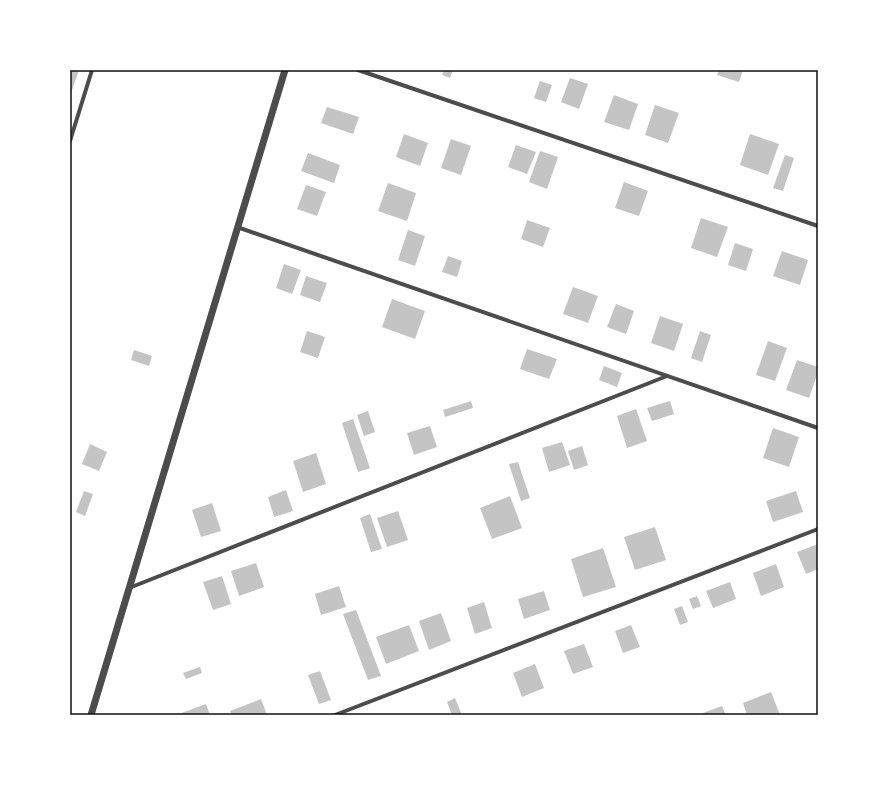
<svg xmlns="http://www.w3.org/2000/svg" width="888" height="785" viewBox="0 0 888 785" font-family="'IBM Plex Sans',sans-serif">
  <rect width="100%" height="100%" fill="#fff"/>
  <g fill="#c4c4c4">
    <path d="M70,70H79L70,96Z"/>
    <path d="M444,70H453L450,78L442,75Z"/>
    <path d="M719,70H743L739,82L717,75Z"/>
    <path d="M570,78L588,84L579,109L561,102Z"/>
    <path d="M540,81L552,85L546,102L534,98Z"/>
    <path d="M614,95L638,104L629,130L604,122Z"/>
    <path d="M655,105L679,113L668,143L645,135Z"/>
    <path d="M327,107L359,117L353,134L321,123Z"/>
    <path d="M404,134L428,143L420,166L396,157Z"/>
    <path d="M750,134L779,144L768,175L740,165Z"/>
    <path d="M451,139L471,146L461,175L441,168Z"/>
    <path d="M516,145L536,152L527,174L508,167Z"/>
    <path d="M540,151L558,157L547,189L529,182Z"/>
    <path d="M308,153L340,165L334,183L301,171Z"/>
    <path d="M785,155L794,158L783,191L773,188Z"/>
    <path d="M624,182L648,191L639,216L615,208Z"/>
    <path d="M388,183L416,193L407,221L378,211Z"/>
    <path d="M306,185L326,192L317,216L297,209Z"/>
    <path d="M701,218L728,227L717,257L691,248Z"/>
    <path d="M527,220L550,228L543,247L521,239Z"/>
    <path d="M408,230L425,236L415,266L398,260Z"/>
    <path d="M735,243L753,249L746,271L728,265Z"/>
    <path d="M782,251L808,260L800,285L773,276Z"/>
    <path d="M448,256L462,261L457,277L442,272Z"/>
    <path d="M284,264L301,270L292,294L276,288Z"/>
    <path d="M306,276L327,283L320,302L300,295Z"/>
    <path d="M573,287L598,296L588,323L563,314Z"/>
    <path d="M392,299L425,311L415,339L382,327Z"/>
    <path d="M616,304L634,311L626,334L607,327Z"/>
    <path d="M660,316L683,324L674,351L651,343Z"/>
    <path d="M307,331L325,337L318,358L300,352Z"/>
    <path d="M700,331L711,335L702,362L691,358Z"/>
    <path d="M768,341L787,348L775,381L756,375Z"/>
    <path d="M527,349L557,359L549,379L520,369Z"/>
    <path d="M134,350L152,356L149,366L131,360Z"/>
    <path d="M797,360L818,367V372L809,398L786,390Z"/>
    <path d="M604,366L622,373L617,387L599,380Z"/>
    <path d="M471,401L473,408L445,417L443,410Z"/>
    <path d="M670,401L674,414L652,421L647,408Z"/>
    <path d="M636,409L647,441L627,448L617,416Z"/>
    <path d="M368,411L375,432L364,436L357,415Z"/>
    <path d="M353,419L370,468L358,472L342,423Z"/>
    <path d="M430,426L437,447L414,455L407,433Z"/>
    <path d="M773,428L799,437L789,467L763,458Z"/>
    <path d="M562,442L570,465L549,472L542,448Z"/>
    <path d="M90,444L107,452L99,471L82,464Z"/>
    <path d="M582,446L588,465L574,470L568,451Z"/>
    <path d="M316,453L326,484L303,492L293,461Z"/>
    <path d="M518,462L530,498L521,501L509,464Z"/>
    <path d="M286,490L293,511L274,517L268,497Z"/>
    <path d="M84,491L93,494L85,516L76,512Z"/>
    <path d="M796,491L803,512L773,522L766,501Z"/>
    <path d="M510,496L522,528L492,539L480,508Z"/>
    <path d="M212,503L221,531L201,537L192,510Z"/>
    <path d="M398,511L408,540L387,547L377,518Z"/>
    <path d="M370,514L382,549L371,552L360,518Z"/>
    <path d="M655,527L666,560L635,570L624,537Z"/>
    <path d="M818,544V569L806,574L797,552Z"/>
    <path d="M603,548L616,587L583,597L571,559Z"/>
    <path d="M256,563L264,587L239,596L231,571Z"/>
    <path d="M776,564L784,587L761,596L753,573Z"/>
    <path d="M222,576L231,604L213,610L203,582Z"/>
    <path d="M730,582L736,599L713,608L706,591Z"/>
    <path d="M339,586L346,607L321,615L315,594Z"/>
    <path d="M544,591L550,610L524,619L518,599Z"/>
    <path d="M697,596L701,606L693,609L689,599Z"/>
    <path d="M484,602L492,628L475,634L467,608Z"/>
    <path d="M682,606L688,622L680,625L674,609Z"/>
    <path d="M356,610L381,676L368,680L343,614Z"/>
    <path d="M441,613L451,641L429,650L419,621Z"/>
    <path d="M409,625L419,651L386,664L376,637Z"/>
    <path d="M631,625L640,647L623,653L615,631Z"/>
    <path d="M584,644L593,667L573,674L564,651Z"/>
    <path d="M535,664L544,688L522,697L513,673Z"/>
    <path d="M200,667L202,673L186,679L183,673Z"/>
    <path d="M320,671L331,700L319,704L308,675Z"/>
    <path d="M771,692L780,715H747L743,703Z"/>
    <path d="M455,698L462,715H452L447,702Z"/>
    <path d="M261,699L267,715H232L230,711Z"/>
    <path d="M206,704L210,715H176Z"/>
    <path d="M722,706L726,715H703V713Z"/>
  </g>
  <g fill="none" stroke-linecap="round" stroke-linejoin="round">
    <g stroke="#4c4c4c" stroke-width="4">
      <path d="M358,70L818,226"/>
      <path d="M70,141L92,70"/>
      <path d="M237,227L818,428"/>
      <path d="M129,588L667,376"/>
      <path d="M335,715L818,529"/>
    </g>
    <path stroke="#4c4c4c" stroke-width="7" d="M91,715L285,70"/>
  </g>
  <rect width="888" height="785" fill="none" stroke="#ffffff" stroke-width="142"/>
  <rect x="71" y="71" width="746" height="643" fill="none" stroke="#111" stroke-width="1.5"/>
</svg>
